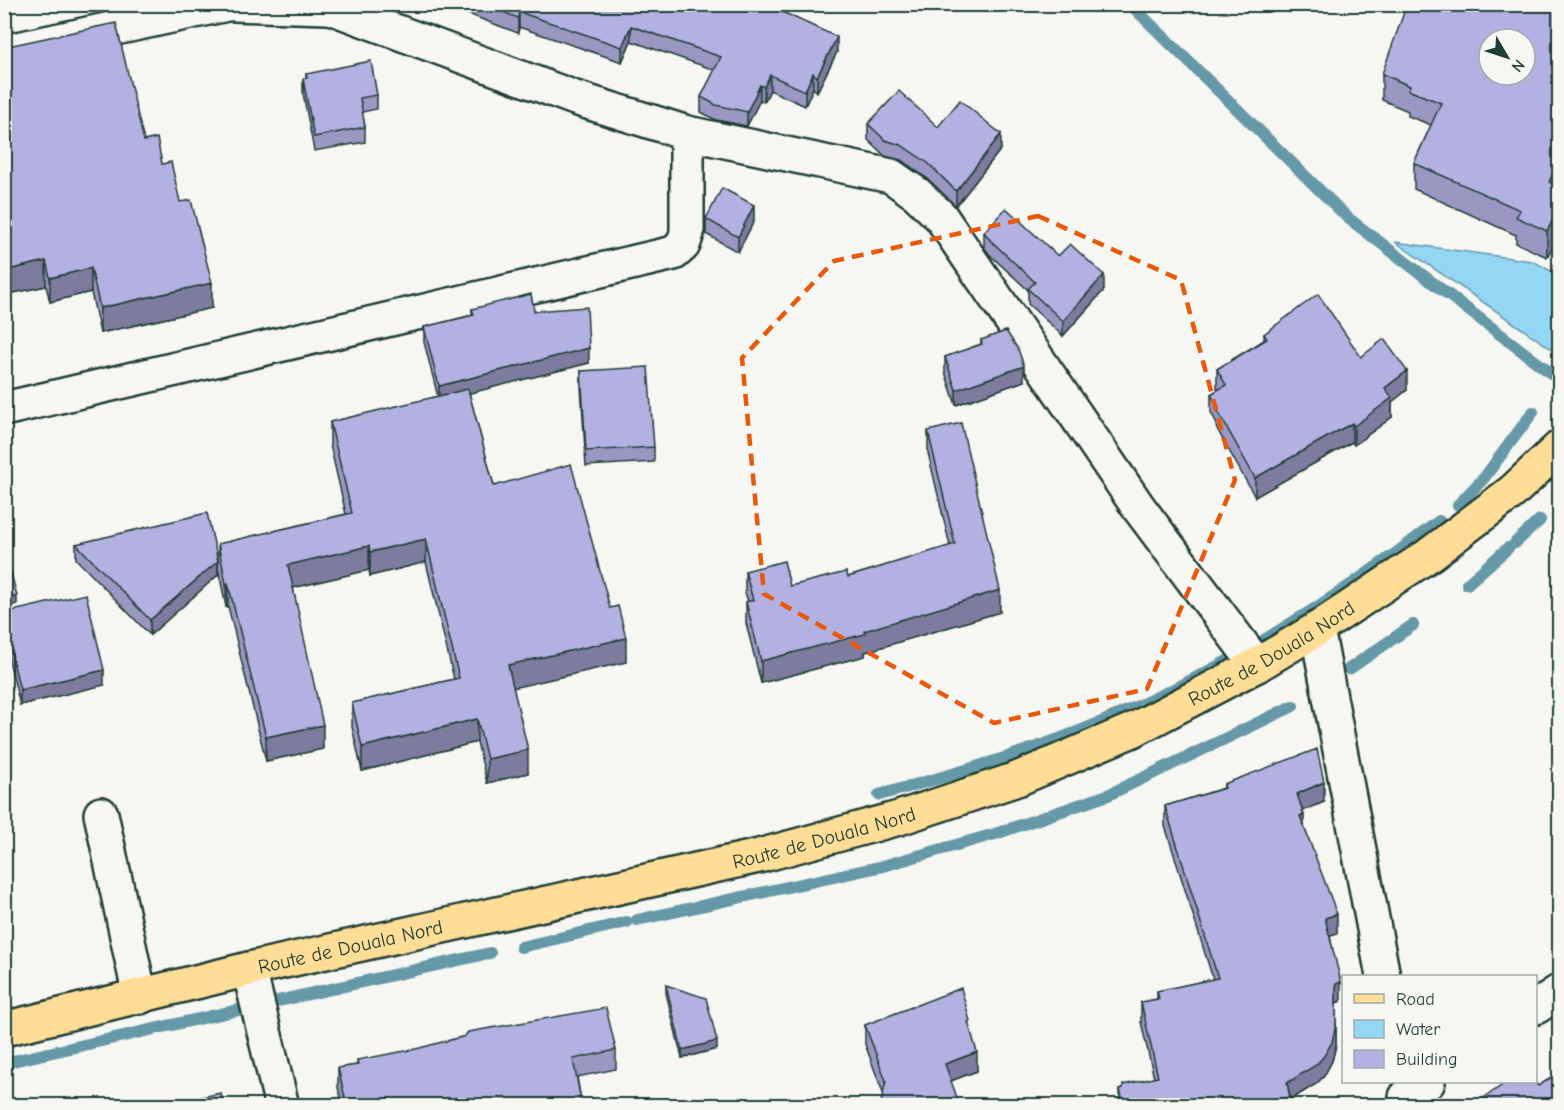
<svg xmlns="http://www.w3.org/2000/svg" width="1564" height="1110" viewBox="0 0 1564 1110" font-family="'Comic Neue',sans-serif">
  <rect width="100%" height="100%" fill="#f6f6f2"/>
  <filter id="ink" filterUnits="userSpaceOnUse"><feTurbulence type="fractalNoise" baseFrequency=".0167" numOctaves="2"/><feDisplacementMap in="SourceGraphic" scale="12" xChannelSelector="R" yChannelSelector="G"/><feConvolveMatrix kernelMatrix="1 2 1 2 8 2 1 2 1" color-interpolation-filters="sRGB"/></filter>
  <g filter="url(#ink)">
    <path fill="#93d7f5" stroke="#6599a8" stroke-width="1.5" d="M1395,242L1532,261L1559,275V354Z"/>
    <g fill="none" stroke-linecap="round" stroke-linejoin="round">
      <g stroke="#6599a8" stroke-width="12">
        <path d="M1130,4L1348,218L1560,380"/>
        <path d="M1458,505L1484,478L1533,412"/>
        <path d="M1515,543L1540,520"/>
        <path d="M1467,584L1508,548"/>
        <path d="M1349,669L1413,625"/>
        <path d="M879,795C955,774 1031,752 1104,721C1224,670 1335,601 1439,521"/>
        <path d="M637,920L879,867L995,834L1108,795L1293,706"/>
        <path d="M521,947L627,922"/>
        <path d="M4,1063L490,953"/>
      </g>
      <defs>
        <g id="minor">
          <path d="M233,4L327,7"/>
          <path d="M322,4L575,98L687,133L891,176L917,194L941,217L1139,508L1257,665"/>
          <path d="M4,52L227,4"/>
          <path d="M4,409L674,253L683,245L687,233V133"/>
          <path d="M1317,629L1383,976"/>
          <path d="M101,814L140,997"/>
          <path d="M249,969L282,1106"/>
          <path d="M1536,1007L1560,991"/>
          <path d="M1406,1097L1428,1082"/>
        </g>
        <g id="major">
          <path id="s1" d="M4,1029L249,969L759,856L899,818L1017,779L1135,729L1257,665L1317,629L1429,555L1512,492L1560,447"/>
        </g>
      </defs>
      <use href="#minor" stroke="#1f3d34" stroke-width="38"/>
      <use href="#major" stroke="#1f3d34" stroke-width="38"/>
      <use href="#minor" stroke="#f6f6f2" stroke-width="33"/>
      <use href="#major" stroke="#fedd96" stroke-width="33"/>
    </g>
    <g fill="#9a98c2" stroke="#1f3d34" stroke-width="1.5">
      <path d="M467,4H788L784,12L837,52L817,92L813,88L805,106L770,90L764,102L760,100L747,126L716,120L701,112V97L715,70L631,41L622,62L519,27L518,33L468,14V5Z"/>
      <path d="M1560,4V234L1547,257L1516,243V235L1414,189V163L1431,125L1408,116V111L1382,100V74Z"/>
      <path d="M4,46L144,141L162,164L180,202L212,308L100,333L91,292L50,302L46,286L4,295Z"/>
      <path d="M306,74L377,95V109L362,112L365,127V142L314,151L303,93V79H306Z"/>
      <path d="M868,124L938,127L1001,149L956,206L928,179L901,160L885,156L868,140Z"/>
      <path d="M706,219L754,221L738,252L706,234Z"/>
      <path d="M984,232L1058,256L1104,290L1063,336L1028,304V290L990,255L984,247Z"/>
      <path d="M472,309L534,311L589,363L469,393L494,486L610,608L626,662L513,687L528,773L487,783L477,742L362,771L352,727V703L454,679L426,562L370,576L369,570L293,588L323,749L266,761L228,606L226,607L218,568V544L346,514L330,445V422L438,397L424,342V327L472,315Z"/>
      <path d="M1264,334L1361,357L1407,390L1392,402V417L1354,445L1352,442L1255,497L1216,427V422L1211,412V394L1218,390L1217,388V369L1264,340Z"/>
      <path d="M981,340L1024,381L956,405L945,372V357L981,344Z"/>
      <path d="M581,371L654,447V462L586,466L581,386Z"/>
      <path d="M928,431L1000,612L865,652V656L761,683L746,623V602L748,601L745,593V571L790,586L848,577L950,546L928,453Z"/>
      <path d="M76,544L218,575L150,635L76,559Z"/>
      <path d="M4,613L104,685L20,705L4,640Z"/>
      <path d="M1224,784L1324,802L1303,811L1304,826L1337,933L1330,935L1341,1001L1336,1003V1045L1332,1061L1324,1076L1316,1084L1290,1100V1106H1120V1089L1123,1088V1085L1154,1078L1141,1022V1002L1157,999V991L1213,979L1165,826V806L1224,788Z"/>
      <path d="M666,985L717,1049L682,1058L666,993Z"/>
      <path d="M865,1025L970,1030L977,1071L951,1081L883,1093L865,1044Z"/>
      <path d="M616,1050V1069L577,1077L582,1106H343L338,1088V1068L357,1065V1060Z"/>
    </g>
    <g fill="#7d7c9e" stroke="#1f3d34" stroke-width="1.5">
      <path d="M4,4H12L4,20Z"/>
      <path d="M99,4H111L99,7Z"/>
      <path d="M780,4H788L778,24V10Z"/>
      <path d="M519,12V27L518,33V18Z"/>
      <path d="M631,26V41L622,62V47Z"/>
      <path d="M837,37V52L817,92V77Z"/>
      <path d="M813,73V88L805,106V91Z"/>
      <path d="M770,75V90L764,102V87Z"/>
      <path d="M760,85V100L747,126V112Z"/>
      <path d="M1001,134V149L956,206V191Z"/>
      <path d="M1560,159V185L1549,208V182Z"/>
      <path d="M754,205V221L738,252V237Z"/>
      <path d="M1560,207V234L1547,257V231Z"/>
      <path d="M46,261V286L4,295V271Z"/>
      <path d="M91,268V292L50,302V278Z"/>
      <path d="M1104,275V290L1063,336V321Z"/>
      <path d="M212,283V308L100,333V308Z"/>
      <path d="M589,348V363L439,401V386Z"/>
      <path d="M1024,366V381L956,405V390Z"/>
      <path d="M1407,371V390L1392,402V417L1354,445V426L1385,388Z"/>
      <path d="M1352,423V442L1255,497V478Z"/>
      <path d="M426,539V562L370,576V552Z"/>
      <path d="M369,546V570L288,589V565Z"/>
      <path d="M218,561V575L150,635V620Z"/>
      <path d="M228,583V606L226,607V584Z"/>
      <path d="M1000,590V612L865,652V656L761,683V661Z"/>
      <path d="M17,596V604L4,608V600Z"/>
      <path d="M626,638V662L508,689V665Z"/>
      <path d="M104,670V685L20,705V690Z"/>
      <path d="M477,719V742L362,771V747Z"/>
      <path d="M323,725V749L266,761V737Z"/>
      <path d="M528,750V773L487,783V759Z"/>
      <path d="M1324,782V802L1297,813V794Z"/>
      <path d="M1304,815V834L1300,816Z"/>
      <path d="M1337,914V933L1325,937V918Z"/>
      <path d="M1341,982V1001L1336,1003V984Z"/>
      <path d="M1336,1025V1045L1332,1061L1324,1076L1316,1084L1290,1100L1287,1083Z"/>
      <path d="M717,1041V1049L682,1058V1050Z"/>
      <path d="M977,1052V1071L945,1083V1064Z"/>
    </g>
    <g fill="#b3b1e2" stroke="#1f3d34" stroke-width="1.5" fill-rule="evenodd">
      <path d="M483,4H780L778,10L837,37L817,77L813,73L805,91L770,75L764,87L760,85L747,112L716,105L701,97L721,57L631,26L622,47L519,12L518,18Z"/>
      <path d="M1407,4H1560V159L1549,182L1560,187V207L1547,231L1516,217L1520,210L1414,163L1441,103L1408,90L1410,86L1382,74ZM1489,39H1525V75H1489Z"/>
      <path d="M116,23L144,141L157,138L162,164L171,162L180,202L191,200L212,283L100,308L91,268L50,278L46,261L4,271V46H8Z"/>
      <path d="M371,61L377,95L360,98L365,127L314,137L303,79L307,78L306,74Z"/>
      <path d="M899,91L938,127L960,100L1001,134L956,191L928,163L901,145L885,140L868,124Z"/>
      <path d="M722,188L754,205L738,237L706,219Z"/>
      <path d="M1006,208L1058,256L1070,244L1104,275L1063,321L1028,289L1035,282L990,240L984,232Z"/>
      <path d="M531,294L534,311L587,307L589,348L439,386L424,327L474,315L472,309Z"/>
      <path d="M1318,294L1361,357L1384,339L1407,371L1385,388L1392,398L1354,426L1352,423L1255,478L1216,408L1218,407L1211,394L1226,385L1217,369L1267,339L1264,334Z"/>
      <path d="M1006,331L1018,349L1024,366L956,390L945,357L982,344L981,340Z"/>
      <path d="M648,367L654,447L586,451L581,371Z"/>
      <path d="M468,389L494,486L571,464L610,608L618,606L626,638L508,665L528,750L487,759L477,719L362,747L352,703L459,678L426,539L370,552L369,546L288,565L323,725L266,737L228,583L226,584L218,544L352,513L330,422Z"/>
      <path d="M961,423L1000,590L864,631L865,634L761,661L746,602L753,600L745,571L784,561L790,586L846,572L848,577L955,544L928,431Z"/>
      <path d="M207,513L218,561L150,620L76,544Z"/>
      <path d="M9,565L17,596L4,600V566Z"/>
      <path d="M86,594L104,670L20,690L4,625V613Z"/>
      <path d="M1317,749L1324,782L1297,794L1304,815L1300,816L1337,914L1325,918L1341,982L1336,984V1025L1332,1042L1324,1056L1316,1065L1287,1083L1290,1097L1248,1106H1124L1120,1089L1123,1088V1085L1158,1077L1141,1002L1159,999L1157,991L1218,978L1165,806L1225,788L1224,784Z"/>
      <path d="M666,985L706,998L717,1041L682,1050Z"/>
      <path d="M961,988L970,1021L968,1022L977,1052L945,1064L960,1106H880L886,1081L865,1025Z"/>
      <path d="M606,1008L616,1050L573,1059L582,1106H347L338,1068L358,1065L357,1060L416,1049L465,1036L468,1032Z"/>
      <path d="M1560,1072V1106H1472L1507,1082H1535L1538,1086Z"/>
      <path d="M221,1093L224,1106H161Z"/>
    </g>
  </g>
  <path fill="none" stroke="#e8590c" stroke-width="4.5" stroke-dasharray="12 8" stroke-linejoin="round" d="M1038,216L1181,280L1235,480L1147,689L994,723L764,594L742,358L834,261Z"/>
  <g text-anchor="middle" stroke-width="4.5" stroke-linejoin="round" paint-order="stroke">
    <g font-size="20" fill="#1f3d34" stroke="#f6f6f2">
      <text dy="7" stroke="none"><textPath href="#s1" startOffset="1328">Route de Douala Nord</textPath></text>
      <text dy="7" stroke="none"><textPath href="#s1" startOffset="842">Route de Douala Nord</textPath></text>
      <text dy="7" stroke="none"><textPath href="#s1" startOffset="356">Route de Douala Nord</textPath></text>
    </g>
  </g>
  <rect width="1564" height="1110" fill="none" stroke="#f6f6f2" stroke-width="24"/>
  <rect x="12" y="12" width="1540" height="1086" fill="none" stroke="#1f3d34" stroke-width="2" filter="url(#ink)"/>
  <rect x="1342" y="975" width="195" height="108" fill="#f6f6f2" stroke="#a0aca6" stroke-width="1.5"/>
  <rect x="1354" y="994" width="30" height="9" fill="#fedd96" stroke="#a0aca6" stroke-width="1.5"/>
  <text x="1396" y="1005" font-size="18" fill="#1f3d34">Road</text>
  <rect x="1354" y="1020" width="30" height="18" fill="#93d7f5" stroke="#a0aca6" stroke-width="1.5"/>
  <text x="1396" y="1035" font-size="18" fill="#1f3d34">Water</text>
  <rect x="1354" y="1050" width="30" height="18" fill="#b3b1e2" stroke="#a0aca6" stroke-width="1.5"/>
  <text x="1396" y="1065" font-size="18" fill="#1f3d34">Building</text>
  <g transform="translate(1507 57) rotate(129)"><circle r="28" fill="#f6f6f2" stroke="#a0aca6" stroke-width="1.5"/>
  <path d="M0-4.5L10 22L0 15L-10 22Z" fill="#1f3d34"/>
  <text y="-9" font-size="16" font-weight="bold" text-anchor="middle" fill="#1f3d34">N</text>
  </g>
</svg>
